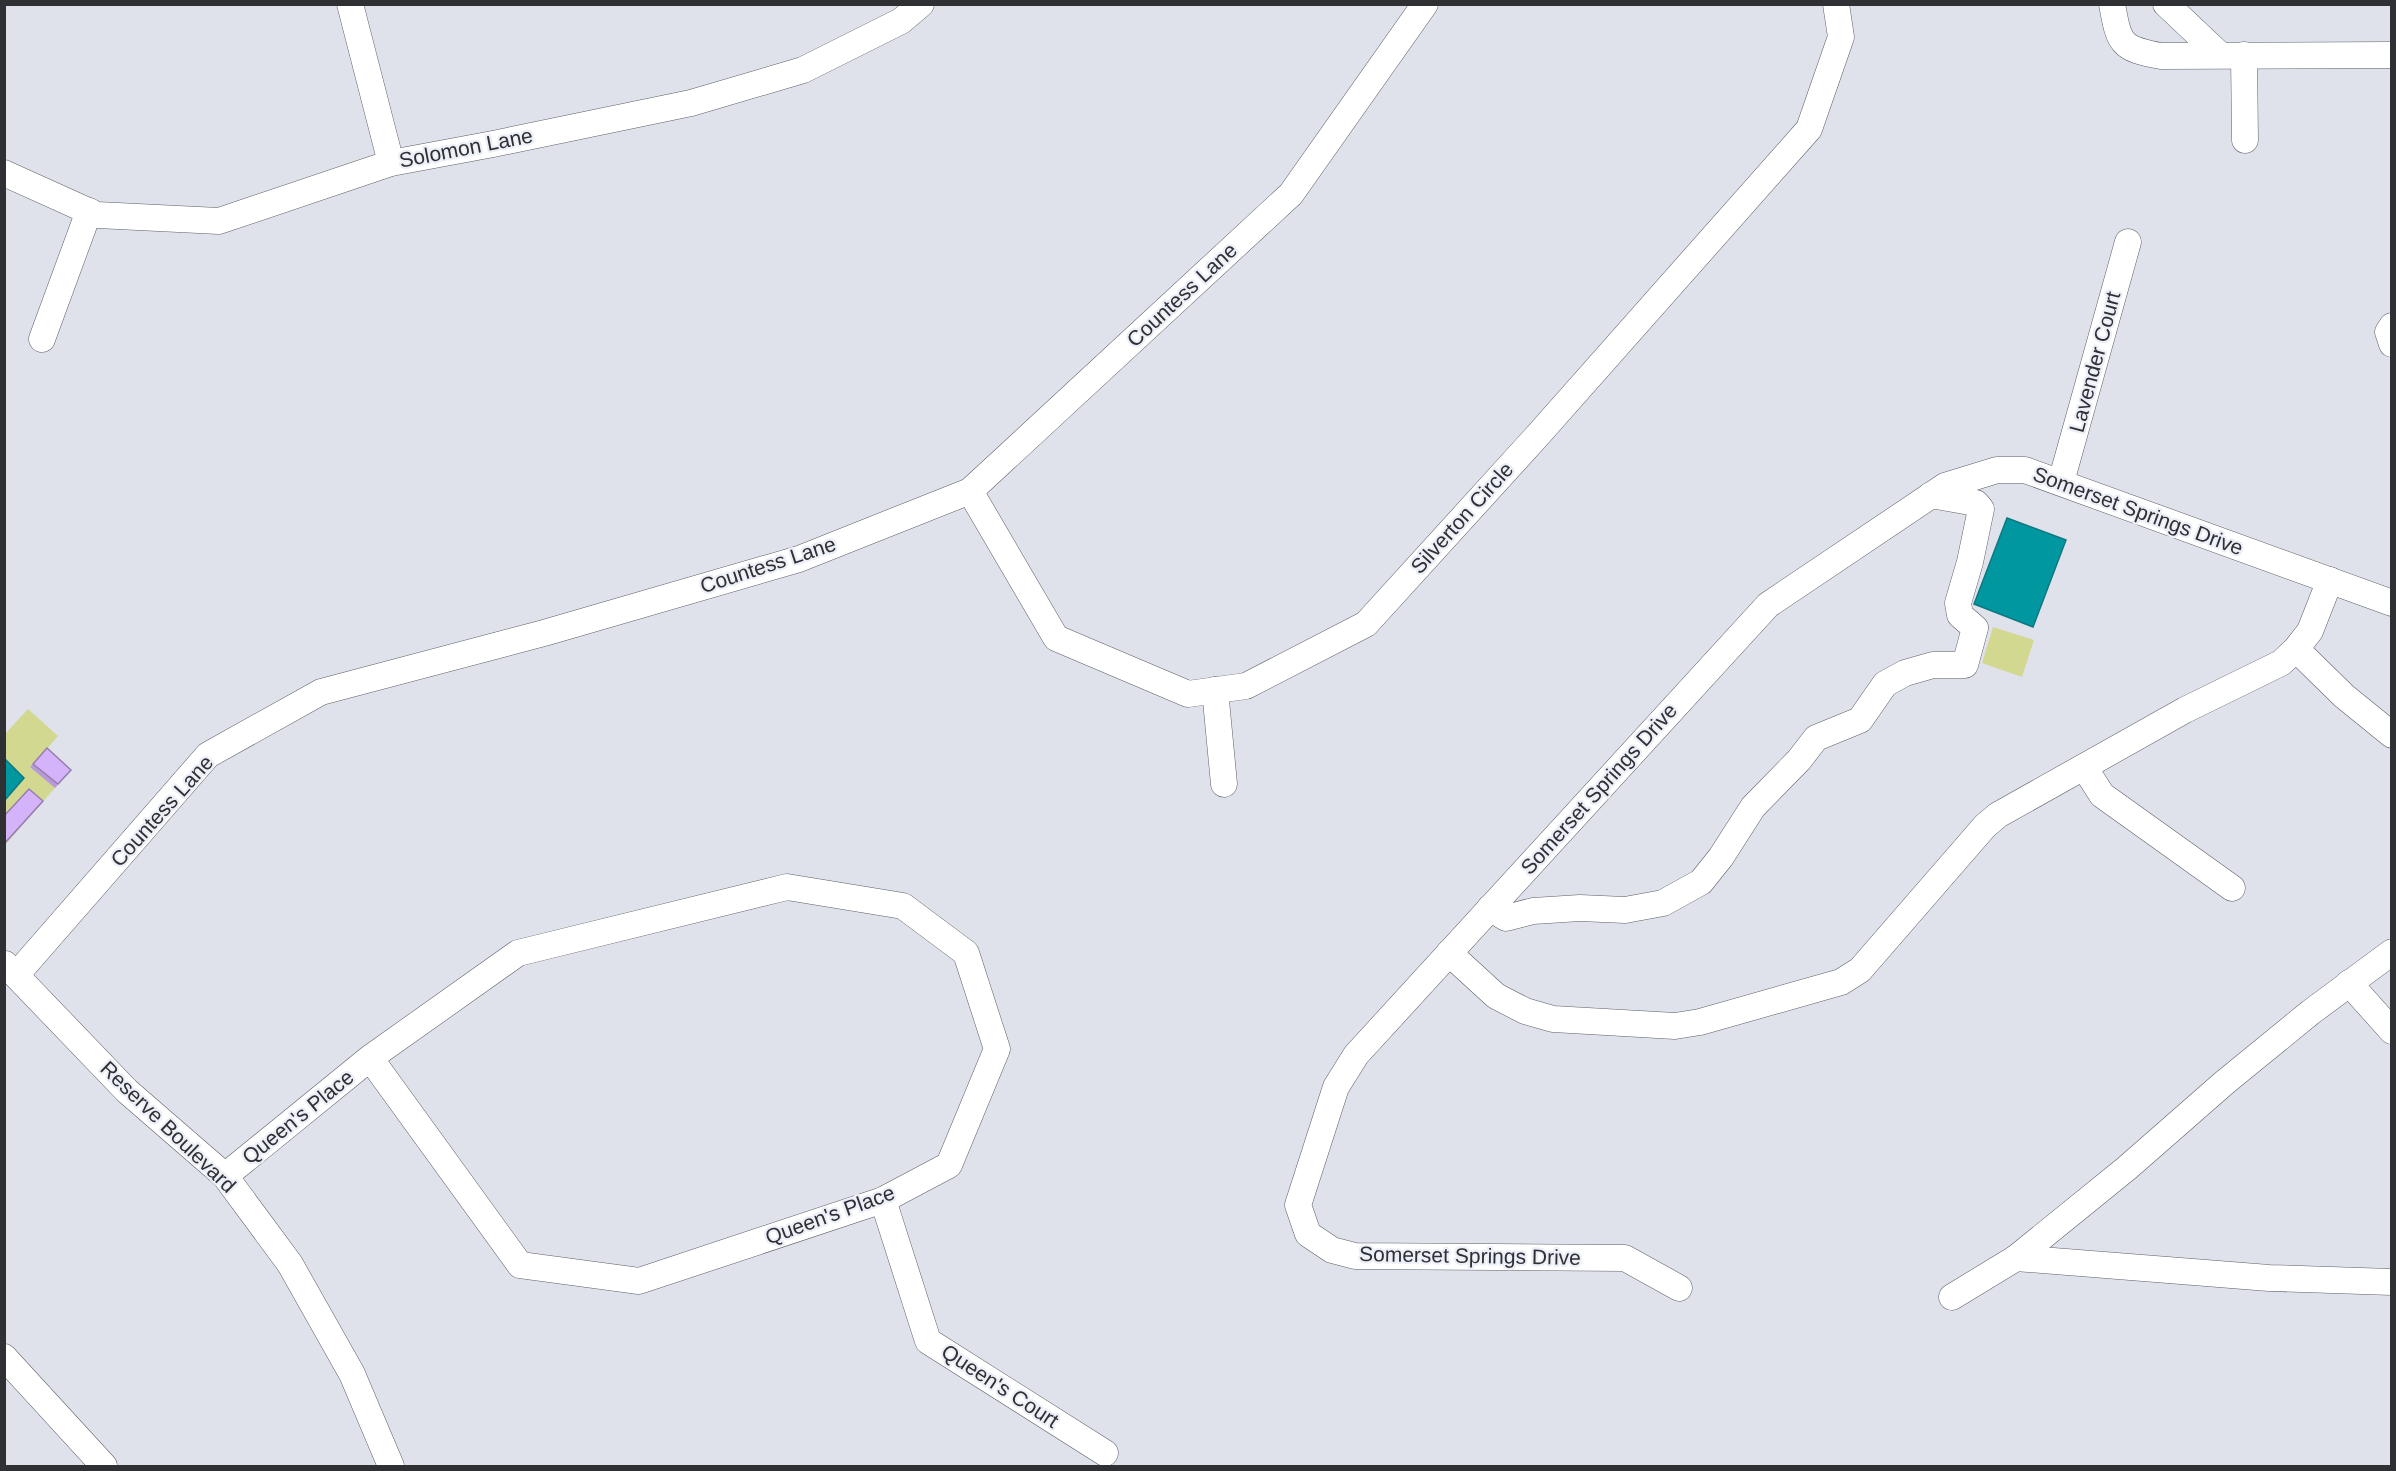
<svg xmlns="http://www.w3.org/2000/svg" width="2396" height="1471" viewBox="0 0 2396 1471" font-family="Helvetica,sans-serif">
  <rect width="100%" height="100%" fill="#dfe2eb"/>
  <g fill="#d3d891">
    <path d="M1993,627L2034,640L2022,677L1982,663Z"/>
    <path d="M28,709L58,736L44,752L68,773L5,845V734Z"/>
  </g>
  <g fill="#0097a0" stroke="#0e7880" stroke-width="1.5">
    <path d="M2007,518L2066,540L2033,627L1974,604Z"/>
    <path d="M5,759L24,778L5,800Z"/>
  </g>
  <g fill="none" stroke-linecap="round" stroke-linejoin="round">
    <defs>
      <g id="minor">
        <path d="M350,4L391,163"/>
        <path d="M2112,4C2119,44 2121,49 2161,56L2392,55"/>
        <path d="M2166,4L2220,55"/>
        <path d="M2244,55L2245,140"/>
        <path d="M4,173L97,215L219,221L391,163L493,144L691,103L803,70L901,21L921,4"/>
        <path d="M2392,326L2388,332L2392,344"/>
        <path d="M42,339L89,211"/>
        <path d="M2061,482L2128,242"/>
        <path d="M970,491L1056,638L1188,694L1246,686L1366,624L1538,435L1809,129L1841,37L1836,4"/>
        <path d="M2296,649L2344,696L2392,735"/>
        <path d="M1215,690L1224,784"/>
        <path d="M2084,767L2102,795L2232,888"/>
        <path d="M1490,908L1506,918L1533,911L1580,908L1625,910L1663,903L1701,882L1721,857L1753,807L1799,760L1816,738L1860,720L1885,684L1905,673L1933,665H1965L1975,628L1960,615L1958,603L1970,562L1981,509L1976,503L1931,495"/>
        <path d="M1449,953L1496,996L1525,1011L1553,1019L1675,1026L1700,1022L1841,982L1860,970L1985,826L1998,815L2185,710L2281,663L2296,649L2310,631L2330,580"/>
        <path d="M5,964L127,1091L225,1176L290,1264L352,1374L391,1466"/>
        <path d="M17,974L208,755L321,692L544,633L799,559L970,491L1291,194L1425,4"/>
        <path d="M2349,983L2392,1031"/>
        <path d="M225,1176L370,1058L518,953L787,887L903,906L966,953L997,1049L949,1165L883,1200L639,1281L520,1265L370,1058"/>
        <path d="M883,1200L928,1341L1105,1453"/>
        <path d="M2016,1258L2269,1278L2392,1282"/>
        <path d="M1679,1288L1625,1258L1355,1256L1332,1250L1308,1234L1298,1205L1336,1087L1356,1055L1768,605L1945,486L1997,470H2025L2392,603"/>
        <path d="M1952,1297L2016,1258L2127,1168L2224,1083L2311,1012L2392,952"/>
        <path d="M4,1357L104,1466"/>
      </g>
    </defs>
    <use href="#minor" stroke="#5d5f67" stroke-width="27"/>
    <use href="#minor" stroke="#fff" stroke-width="26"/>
  </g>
  <path fill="#b79ad7" d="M33,764L71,770L55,788L30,767Z"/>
  <g fill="#d5b3fa" stroke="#957daf" stroke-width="1.5">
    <path d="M47,748L71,770L58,784L33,764Z"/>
    <path d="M29,789L43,801L4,844V816Z"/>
  </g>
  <g text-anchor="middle" stroke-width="4.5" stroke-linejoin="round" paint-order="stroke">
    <g font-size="21" fill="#2f3034" stroke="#eceff8">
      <text transform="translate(466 148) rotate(-11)" y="7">Solomon Lane</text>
      <text transform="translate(1182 295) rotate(-43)" y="7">Countess Lane</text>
      <text transform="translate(2095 362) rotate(-75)" y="7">Lavender Court</text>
      <text transform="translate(2138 511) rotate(20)" y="7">Somerset Springs Drive</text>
      <text transform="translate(1462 518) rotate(-48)" y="7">Silverton Circle</text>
      <text transform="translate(768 565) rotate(-18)" y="7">Countess Lane</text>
      <text transform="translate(1599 789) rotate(-48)" y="7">Somerset Springs Drive</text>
      <text transform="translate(162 811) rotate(-48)" y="7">Countess Lane</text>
      <text transform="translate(298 1117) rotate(-39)" y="7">Queen's Place</text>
      <text transform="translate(168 1127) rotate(44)" y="7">Reserve Boulevard</text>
      <text transform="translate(830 1215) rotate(-20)" y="7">Queen's Place</text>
      <text transform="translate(1470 1256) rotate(1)" y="7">Somerset Springs Drive</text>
      <text transform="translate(1000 1386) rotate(33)" y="7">Queen's Court</text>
    </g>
  </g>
  <rect width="2396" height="1471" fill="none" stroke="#2f3034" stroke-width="12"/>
</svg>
